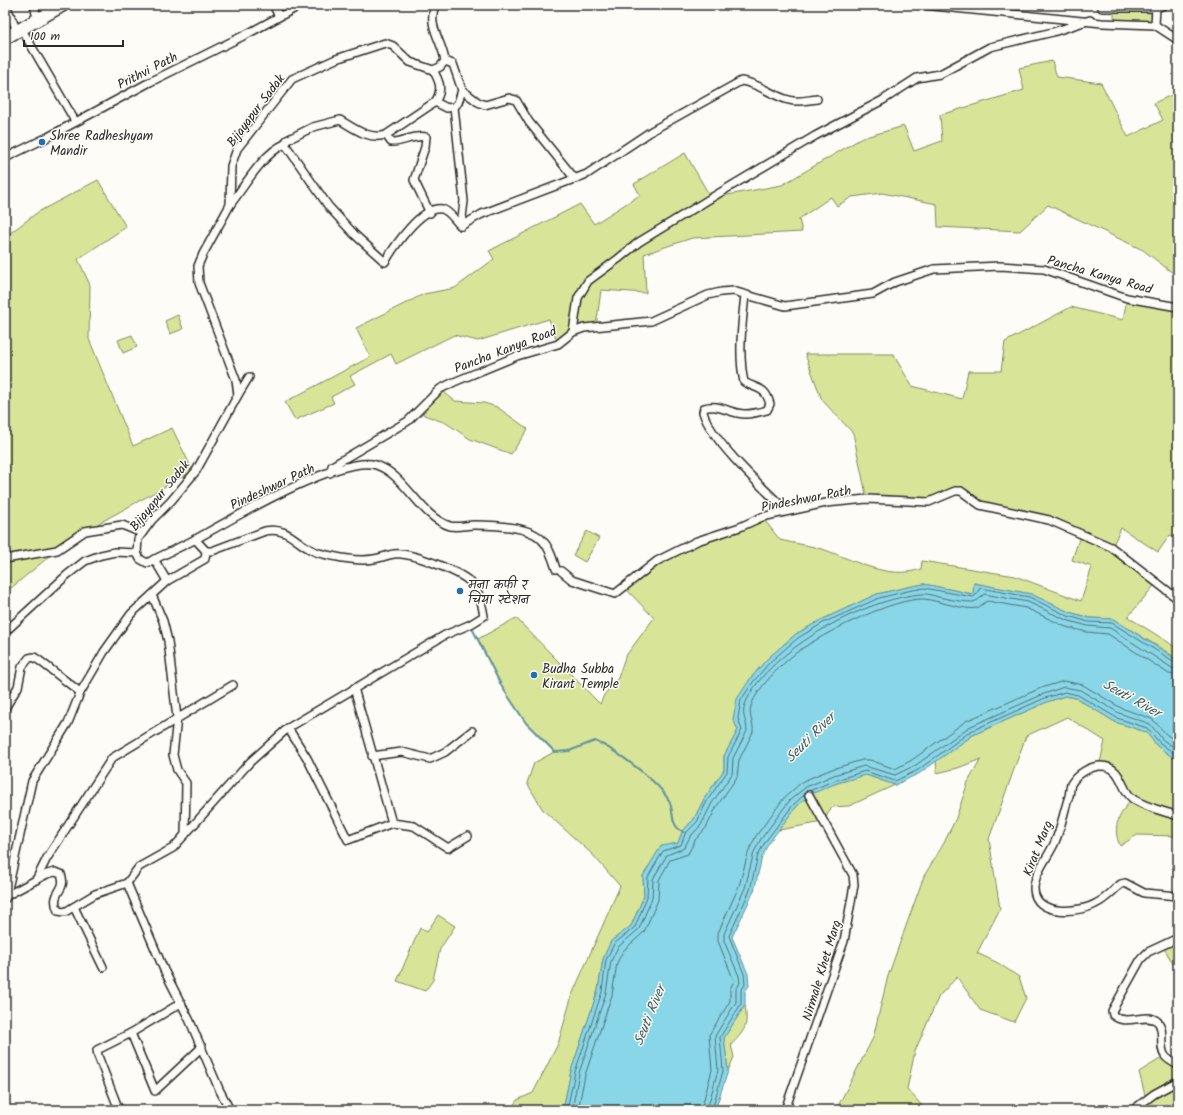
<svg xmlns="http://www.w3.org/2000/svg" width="1183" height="1115" viewBox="0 0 1183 1115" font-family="Kalam,'Playpen Sans Deva',sans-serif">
  <rect width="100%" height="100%" fill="#fdfcf7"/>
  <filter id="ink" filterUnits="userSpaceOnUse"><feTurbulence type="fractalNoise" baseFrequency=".025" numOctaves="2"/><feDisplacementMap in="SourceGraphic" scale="8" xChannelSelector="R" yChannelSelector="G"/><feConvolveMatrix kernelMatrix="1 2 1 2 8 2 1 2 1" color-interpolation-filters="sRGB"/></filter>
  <g filter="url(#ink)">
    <g fill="#d8e598" stroke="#828862">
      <path d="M1116,10L1152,13L1154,23L1117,21L1114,17V11Z"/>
      <path d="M1052,61L1057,77L1101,83L1128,137L1163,120L1154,103L1178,92V277L1143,250L1048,205L1020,231L938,227L937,204L882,193L852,197L837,206L831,197L799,219L802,232L692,238L644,254L646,293L601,290L596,327L584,328L558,344L549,319L478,341L454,335L396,364L391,354L350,376L355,384L331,397L334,403L295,420L285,402L370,357L356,328L424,294L455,288L494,259L489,251L580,204L594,224L640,195L634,184L685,153L711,198L782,185L862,138L904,126L914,151L942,141L940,115L1024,90L1019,68Z"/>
      <path d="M98,180L126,227L78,259L90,285L89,339L133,446L172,428L193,471L85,531L57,550L5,593V237L38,212Z"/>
      <path d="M1127,298L1178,307V541L1170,535L1158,552L1121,528L1112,547L1157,582L1128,617L1168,642L1178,650V662L1170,654L1113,619L1090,618L1069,612L1031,594L974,583L973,594L924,584L908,587L877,594L821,620L796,634L767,659L750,679L733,719L738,730L724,756V770L704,799L694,819L682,832L678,843L661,847L643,876L644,896L631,926L611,941L603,959L598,990L571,1071L563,1110H510L517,1100L533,1093L558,1044L572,995L620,886L592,854L543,810L527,783L534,763L554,752L526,723L502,687L478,639L516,618L600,704L604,695L618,678L625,657L654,618L627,590L622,589L657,561L762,517L780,540C795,544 811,545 825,550C856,561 888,580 921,569L922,561L1015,576L1081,601L1092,567L1072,560L1081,533L1049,520L980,505L961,491L929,502L867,499L853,433L822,400L805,354H893L912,386L962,399L968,371H1001L1005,342L1071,307L1123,320Z"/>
      <path d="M178,315L183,329L170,334L165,321Z"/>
      <path d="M132,335L137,347L123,353L118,340Z"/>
      <path d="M440,389L455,401L484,403L497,407L528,429L511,454L470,439L446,423L424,415L421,410Z"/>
      <path d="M587,531L599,538L585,562L573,555Z"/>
      <path d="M1065,696L1076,698L1115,722L1146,732L1157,746L1178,761V836L1137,835L1120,846C1111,825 1120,815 1132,798L1114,770L1099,766L1105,741L1067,717L1026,736L989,839L1000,909L977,953L998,963L1019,977L1026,998L1014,1022L980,1010L957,977L939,996L915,1051L907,1089L926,1110H836L873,1038L888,976L924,876L944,843L956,818L968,782L981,759L958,768L937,773L936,761L973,735L1047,702Z"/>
      <path d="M866,775L895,785L849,806L832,807L823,822L779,830C788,818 797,803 810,795C826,785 848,780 866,775Z"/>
      <path d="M438,915L455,926L440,949L433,980L425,991L397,981L420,928L427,932Z"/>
      <path d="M1178,938V972L1162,945Z"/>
      <path d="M745,1005C748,1027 746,1029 731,1045L734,1057L728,1071L724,1038Z"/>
      <path d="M1165,1056L1178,1065V1110H1146L1137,1106L1146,1099L1139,1072Z"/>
    </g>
    <path fill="#88d6e7" stroke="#63929c" d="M974,583L1031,594L1069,612L1090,618L1113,619L1170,655L1178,662V761L1157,746L1146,732L1115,722L1076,698L1065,696L1047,702L973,735L920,773L895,785L866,775L837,783L809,795L796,807L768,844L762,857L754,891L732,937L748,974L749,986L745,991V1005L724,1038L728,1071L715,1110H563L571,1071L598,990L603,959L611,941L631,926L644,896L643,876L661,846L678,843L682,832L694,819L704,799L724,770V756L738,730L733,719L737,699L750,679L767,659L796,634L821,620L877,594L908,587L924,584L973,594Z"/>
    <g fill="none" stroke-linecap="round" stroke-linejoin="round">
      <g stroke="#506f76" stroke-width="1">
        <path d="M809,791L836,780L865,771L895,781L918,770L971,731L1045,698L1065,692L1078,695L1117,718L1147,728L1160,743L1178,756"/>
        <path d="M567,1110L575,1072L602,992L606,960L614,944L635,927L647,897L648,877L663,851L681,845L685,834L697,822L707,801L727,772L728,757L742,730L738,718L741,700L753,682L770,662L798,638L823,623L879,598L908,591L924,588L973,597L976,595L980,588L1029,597L1068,616L1089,622L1112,623L1178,664"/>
        <path d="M572,1110L579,1073L606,993L611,961L618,947L639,929L652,898L653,879L667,855L684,848L690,837L701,825L712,803L732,774L733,758L747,731C747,720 740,715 746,702C769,649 867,598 922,594C929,593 936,597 943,598C952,600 963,602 973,602L978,600L984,594L1028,602L1066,620L1088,626L1110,628L1172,668L1178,669"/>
        <path d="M578,1110L585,1075L612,995L617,963L623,951L644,932L658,900L659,880L670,860L688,854L695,840L706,828L717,806L737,777L739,760L753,732C754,722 748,716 751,706C757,687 789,656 806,646C831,630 894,598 924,599C936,600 966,611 977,608C981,606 984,603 987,601L1026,608L1066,627L1087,632L1108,634L1169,674L1178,675"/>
        <path d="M701,1110L712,1070L709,1035L730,1001V989L734,981L718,941V933L739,886L749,850L756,836L784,798L803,781L832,769L862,760H870L895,769L912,760L966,721L1041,688L1064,681L1083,685L1121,708L1152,719L1167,735L1178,742"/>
        <path d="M707,1110L718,1070L715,1036L736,1002V989L740,983L739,976L724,941V934L745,888L754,852L761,839L790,800L806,787L834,775L864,766L895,775L916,765L969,727L1044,694L1064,687L1080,690L1119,713L1150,724L1163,740L1178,750"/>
        <path d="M712,1110L723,1071L720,1037L741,1004V990L745,985L744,974L729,936L750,890L758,855L765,842L793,805L805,794"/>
      </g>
      <path stroke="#63929c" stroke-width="2" d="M472,628L502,687L526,723L555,752L569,751L595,741C614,749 660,782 669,801C675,812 669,826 684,832"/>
      <defs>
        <g id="minor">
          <path d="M6,5L17,31"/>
          <path d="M34,5L37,18"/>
          <path d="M273,5L279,16"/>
          <path d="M923,5L1102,23L1155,25L1178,40"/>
          <path d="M1102,8H1156"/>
          <path d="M1155,25L1156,8L1164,5"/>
          <path d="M21,28L75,121"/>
          <path d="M445,61L453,64L462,90L478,102L485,105L509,98L516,100L529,122L575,179"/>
          <path d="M435,102L447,108L454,107L458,103L462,90"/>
          <path d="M454,107L464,201L461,226"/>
          <path d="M386,135L435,102C443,90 440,82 433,70"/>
          <path d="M285,144L287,140L313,127L340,120C355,129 369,140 386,135L391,142C402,143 414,134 426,137L425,147L414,180L430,213"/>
          <path d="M5,158L48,137L150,82L249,33L301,5"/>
          <path d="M230,205C244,187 263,153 285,144L329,207L354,234L385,262C394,247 421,206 442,209C450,211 455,221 461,226L482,214L587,174L653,130L741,81C759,83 772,96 789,100C798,103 807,100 817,99"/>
          <path d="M745,295C742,323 738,355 744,382C758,390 765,386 770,404L767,410C760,412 752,414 745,414C730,414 719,403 704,408L703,412C711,441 763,488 787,511"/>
          <path d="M573,332L578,298L588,281L618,259L639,242L711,198L815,136L883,100L917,78L940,74L990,47L1053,32L1090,20"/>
          <path d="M238,395L249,377"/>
          <path d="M330,473L332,466L408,421L440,389L454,382L517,356L558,344L573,332L584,328L651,321L708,295L721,292L733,291L785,306L873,294L895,282L934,269L1000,266L1044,269L1127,298L1178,307"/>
          <path d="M137,553L138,539L152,520L171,501L196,471L238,395L236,380L199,283L198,266L203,254L230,205L231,166L237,149L292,79L336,59L385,43L393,46L410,62L433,70L440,67L445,61C442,40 427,27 435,5"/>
          <path d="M5,559L57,550L85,531L122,525L142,533"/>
          <path d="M154,559L167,581"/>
          <path d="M561,571L572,580L615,594L657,561L697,541L740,527L762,517L826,503L867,499L929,502L955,491H961L980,505L1049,520L1111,547L1178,599"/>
          <path d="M152,595L163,621L168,641L177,718L173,755L177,770L186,783L185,835"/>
          <path d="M5,632L67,575L85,561L101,555L115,552L137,553L140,559L147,563C163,555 180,547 196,539C230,520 341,454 376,465C405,474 420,517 450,526C457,528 466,525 474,525C492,525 528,526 541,539C549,546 553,559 556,569"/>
          <path d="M354,688L392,823L414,826L448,848L468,836"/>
          <path d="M5,708L18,687L22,667L29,658L34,657L40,661L80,692"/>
          <path d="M288,728L307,758L348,840L392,823"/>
          <path d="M372,756L402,752L430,759L445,752L472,731"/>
          <path d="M1178,816C1163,811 1147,808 1133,799C1120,790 1123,766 1101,766C1090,766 1077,774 1071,784C1070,787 1070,792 1069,796C1064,811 1061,828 1055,842C1049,856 1034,873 1034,889C1035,917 1081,913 1097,903C1106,899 1113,890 1121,884L1125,883L1144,893L1178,896"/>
          <path d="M37,878L47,858L112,758L233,685"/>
          <path d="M127,883L164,970L189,1019L219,1089L230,1110"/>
          <path d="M6,896L47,874L55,872L61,874C68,892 49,891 58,911L65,912L95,894L127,883L139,867L173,848L250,762L288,728L445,635L471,624L484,616C482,606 481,595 475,587C466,573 411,552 394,554C387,555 381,558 374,559C357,562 336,557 319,553C297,547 291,526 265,531L212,551H206L195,539"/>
          <path d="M6,898L32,781L68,723L80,693L104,652L131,614L167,581L205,559L206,551"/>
          <path d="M74,907L103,967"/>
          <path d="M1178,938L1148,952L1141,959L1112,1011L1113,1015C1126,1027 1146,1012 1157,1021C1166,1029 1158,1047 1165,1056C1168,1060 1174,1063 1178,1065"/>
          <path d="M131,1033L155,1091L202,1047"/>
          <path d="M119,1110L98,1056L97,1050L131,1033L181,1003"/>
          <path d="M785,1110L844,941L854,885L853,875L809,795"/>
          <path d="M1133,1110L1154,1094L1178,1081"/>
        </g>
        <path id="primary" d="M5,38L63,5"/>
      </defs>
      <use href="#minor" stroke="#2b2b2b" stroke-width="10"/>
      <use href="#primary" stroke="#2b2b2b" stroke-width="15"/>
      <use href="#minor" stroke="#fdfcf7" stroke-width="7"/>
      <use href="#primary" stroke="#fdfcf7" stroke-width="12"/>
    </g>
  </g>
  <g fill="#1f6fb2" stroke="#fdfcf7" stroke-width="1.5">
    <circle cx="42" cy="142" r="4"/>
    <circle cx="460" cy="591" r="4"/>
    <circle cx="534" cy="675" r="4"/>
  </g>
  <g text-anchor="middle" stroke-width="3" stroke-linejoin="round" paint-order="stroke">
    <g font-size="13" fill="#2b2b2b" stroke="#fdfcf7">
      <text transform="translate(147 70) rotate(-27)" y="5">Prithvi Path</text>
      <text transform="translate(255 110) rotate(-53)" y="5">Bijayapur Sadak</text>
      <text transform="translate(1100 274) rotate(16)" y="5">Pancha Kanya Road</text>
      <text transform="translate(505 349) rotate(-21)" y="5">Pancha Kanya Road</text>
      <text transform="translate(272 486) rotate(-25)" y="5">Pindeshwar Path</text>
      <text transform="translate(159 495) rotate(-51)" y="5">Bijayapur Sadak</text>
      <text transform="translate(806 498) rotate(-11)" y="5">Pindeshwar Path</text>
      <text transform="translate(1037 848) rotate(-68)" y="5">Kirat Marg</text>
      <text transform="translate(821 970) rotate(-73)" y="5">Nirmale Khet Marg</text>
    </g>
    <g font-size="13" fill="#2b2b2b" stroke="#fdfcf7" text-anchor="start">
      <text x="50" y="140">Shree Radheshyam<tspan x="50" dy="15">Mandir</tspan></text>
      <text x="468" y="589">मुना कफी र<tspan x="468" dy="15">चिया स्टेशन</tspan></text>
      <text x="542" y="673">Budha Subba<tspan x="542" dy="15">Kirant Temple</tspan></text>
    </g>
    <g font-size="14" font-style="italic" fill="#475e63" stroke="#fdfcf7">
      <text transform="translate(1132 698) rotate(29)" y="5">Seuti River</text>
      <text transform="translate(810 737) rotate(-45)" y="5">Seuti River</text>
      <text transform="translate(649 1015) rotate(-68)" y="5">Seuti River</text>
    </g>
  </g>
  <rect width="1183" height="1115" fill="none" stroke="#fdfcf7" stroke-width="20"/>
  <rect x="10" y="10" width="1163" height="1095" fill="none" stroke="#2b2b2b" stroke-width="1.5" filter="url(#ink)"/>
  <path d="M24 40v6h99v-6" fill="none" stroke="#2b2b2b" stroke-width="2"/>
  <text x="30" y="40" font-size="12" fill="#2b2b2b" stroke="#fdfcf7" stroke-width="3" paint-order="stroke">100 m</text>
</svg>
